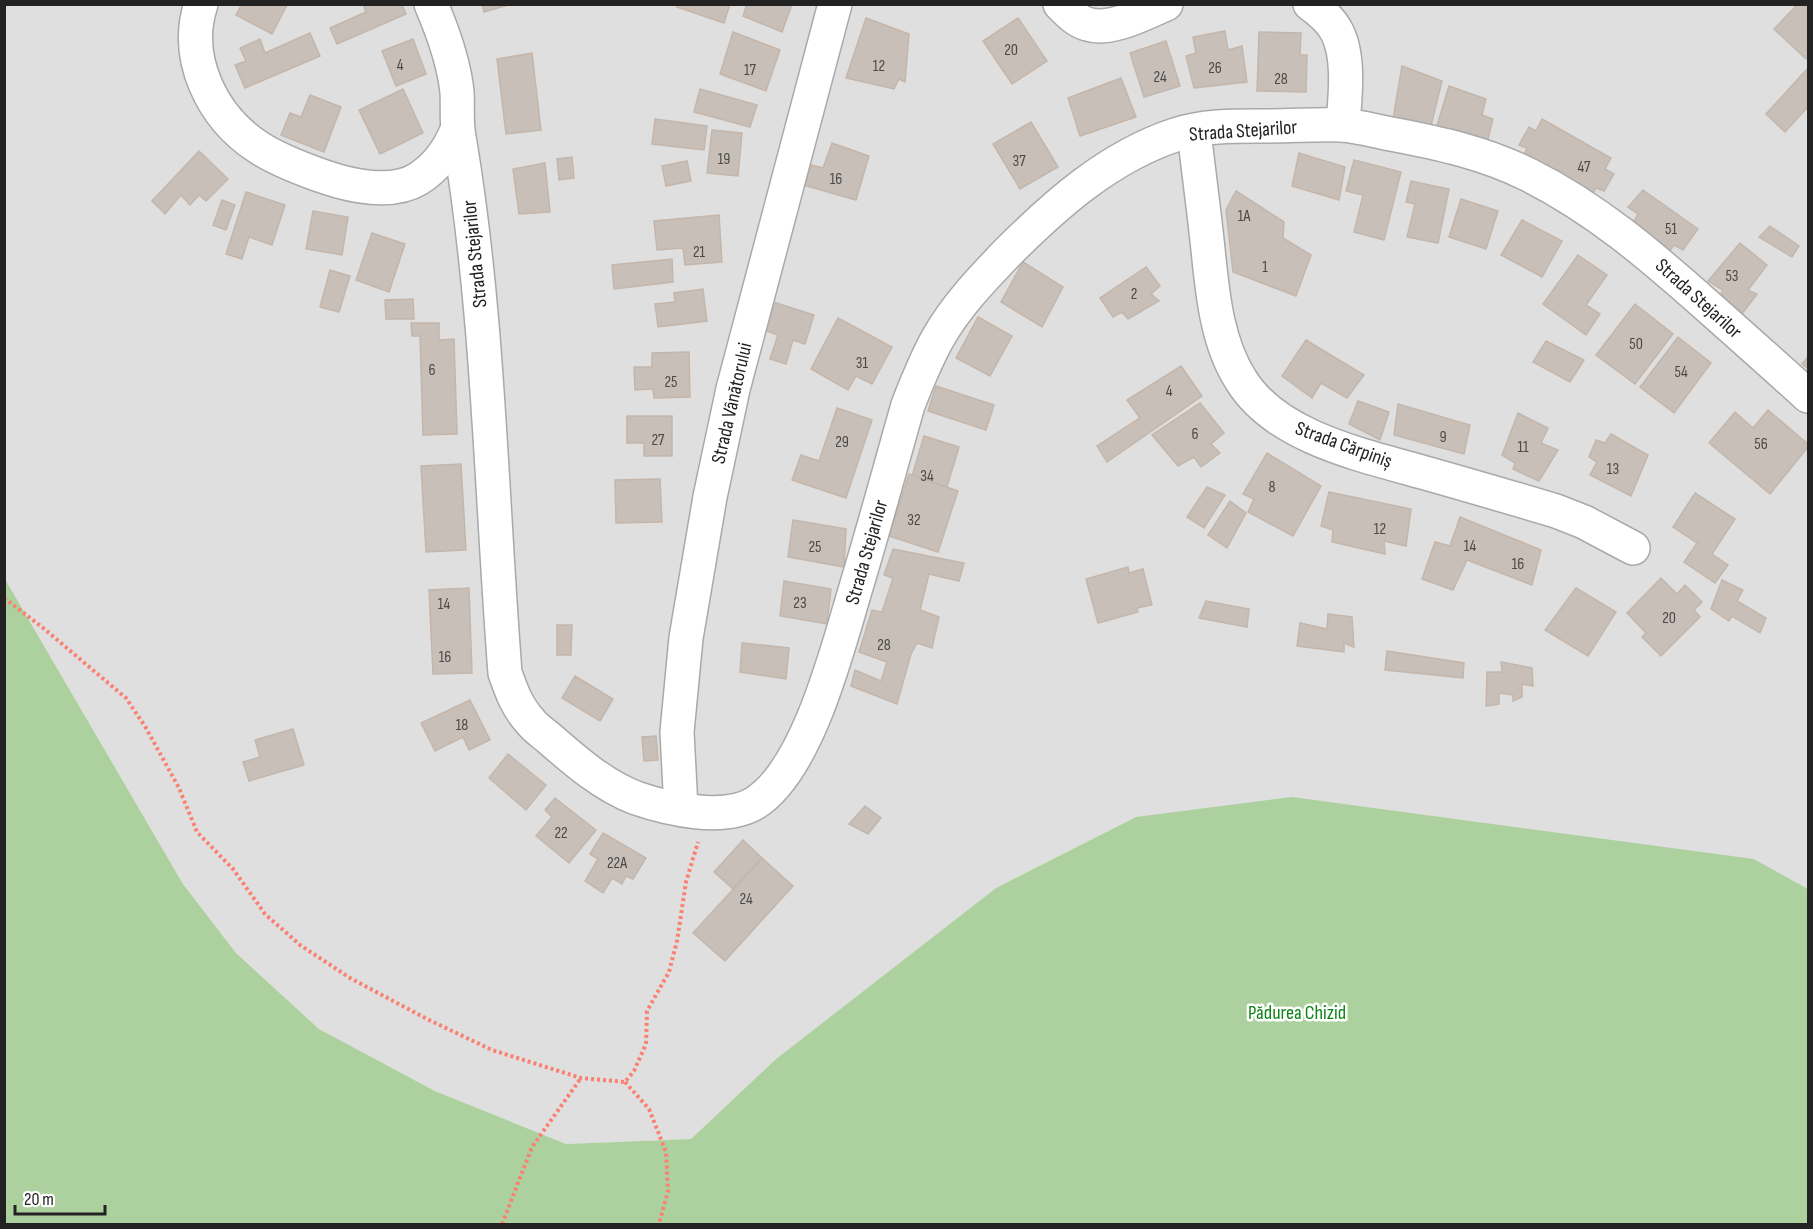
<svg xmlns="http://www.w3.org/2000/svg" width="1813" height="1229" viewBox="0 0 1813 1229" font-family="'Sofia Sans Condensed',sans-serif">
  <rect width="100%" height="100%" fill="#f2efe9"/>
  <path fill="#e0dfdf" d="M4,5H1808V889L1754,859L1136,817L996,888L776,1059L691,1139L566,1144L435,1091L319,1029L236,953L183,884L5,579Z"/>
  <path fill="#add19e" d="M5,579L183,884L236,953L319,1029L435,1091L566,1144L691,1139L776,1059L996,888L1136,817L1292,797L1754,859L1808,889V1224H5Z"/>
  <g fill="#c7bfb8" stroke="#c4b6ab" stroke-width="1.5">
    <path d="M242,4H287V5L272,34L236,15Z"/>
    <path d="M363,4H402L406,14L337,44L330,28L366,12Z"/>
    <path d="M482,4H512L484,12Z"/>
    <path d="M678,4H730L724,23L677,7Z"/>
    <path d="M747,4H792L782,32L743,16Z"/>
    <path d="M1798,4H1808V57L1806,59L1774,29Z"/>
    <path d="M866,18L909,34L905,82L899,79L894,89L846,78Z"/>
    <path d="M1018,18L1047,61L1012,84L983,41Z"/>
    <path d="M1225,31L1228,50L1242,46L1247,82L1194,88L1186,56L1196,53L1193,37Z"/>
    <path d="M733,32L780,50L766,91L720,74Z"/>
    <path d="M1259,32L1301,33L1300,55H1307L1306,92L1257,91Z"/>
    <path d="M310,33L320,56L245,88L235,65L246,61L240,48L260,39L265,53Z"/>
    <path d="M413,39L426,74L396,86L382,51Z"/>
    <path d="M1166,41L1180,86L1144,97L1130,53Z"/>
    <path d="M532,53L541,130L506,134L497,59Z"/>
    <path d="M1402,66L1442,81L1431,126L1393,119Z"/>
    <path d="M1808,68V107L1785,132L1766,114Z"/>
    <path d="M1121,78L1136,117L1080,136L1068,98Z"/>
    <path d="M1449,86L1486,99L1482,115L1493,119L1486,147L1435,132Z"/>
    <path d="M403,89L423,133L380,154L359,110Z"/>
    <path d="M700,89L757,105L750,127L694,112Z"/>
    <path d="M310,95L341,107L324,152L281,135L290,113L301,117Z"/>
    <path d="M655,119L707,126L704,150L652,144Z"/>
    <path d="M1542,119L1611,158L1605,169L1614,174L1604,191L1596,188L1591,196L1523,157L1527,148L1519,145L1529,127L1536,131Z"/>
    <path d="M1031,122L1058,167L1020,189L993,144Z"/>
    <path d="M712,130L742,133L738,176L707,173Z"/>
    <path d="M832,143L869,156L856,200L803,185L811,165L823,168Z"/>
    <path d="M199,151L228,179L206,201L199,195L190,205L181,195L165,214L152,201Z"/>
    <path d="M1299,153L1345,167L1339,200L1292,186Z"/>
    <path d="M572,157L574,178L559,180L557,159Z"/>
    <path d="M1354,160L1401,172L1384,240L1354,232L1363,195L1346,191Z"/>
    <path d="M687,161L691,181L666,186L662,166Z"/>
    <path d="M545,163L550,212L519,214L513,169Z"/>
    <path d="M1411,181L1449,189L1438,243L1407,237L1415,204L1406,202Z"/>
    <path d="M1643,190L1698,229L1683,250L1674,245L1669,252L1633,223L1638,214L1628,207Z"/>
    <path d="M1236,191L1284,222L1283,238L1311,255L1296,296L1233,272L1226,210Z"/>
    <path d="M246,192L285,205L272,245L249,237L242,259L226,254Z"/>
    <path d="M1461,199L1498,211L1486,249L1449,237Z"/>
    <path d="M222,200L235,205L226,230L213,225Z"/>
    <path d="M313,211L348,217L342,255L306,249Z"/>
    <path d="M719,215L722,262L685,265L683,248L657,250L654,221Z"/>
    <path d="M1522,220L1562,241L1542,277L1501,255Z"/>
    <path d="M1770,226L1799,246L1792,257L1759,237Z"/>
    <path d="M372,233L405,244L389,292L356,280Z"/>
    <path d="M1740,243L1767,265L1748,290L1757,294L1742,314L1718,299L1723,290L1708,281Z"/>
    <path d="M1578,255L1607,275L1586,305L1600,314L1586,335L1543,304Z"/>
    <path d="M672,259L673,282L614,289L612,265Z"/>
    <path d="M1023,262L1063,287L1042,327L1001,302Z"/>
    <path d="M1146,267L1160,286L1151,294L1159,301L1128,319L1122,312L1113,317L1100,298Z"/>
    <path d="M330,270L350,276L339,312L320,307Z"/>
    <path d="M703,289L707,321L658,327L655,304L675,302L674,293Z"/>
    <path d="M413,299L414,319H386L385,300Z"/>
    <path d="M764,299L814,315L805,344L793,340L786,364L770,359L778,335L756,327Z"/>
    <path d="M1635,304L1673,334L1635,384L1596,355Z"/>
    <path d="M978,317L1012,336L990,376L956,358Z"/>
    <path d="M838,318L892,347L872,384L856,376L848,390L811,369Z"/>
    <path d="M411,323H439V340L454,339L457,434L423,435L420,336H412Z"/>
    <path d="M1678,337L1711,363L1674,413L1640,387Z"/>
    <path d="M1306,340L1364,375L1347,398L1321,383L1312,398L1282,376Z"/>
    <path d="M1546,341L1584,360L1570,382L1533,362Z"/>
    <path d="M689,352L690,397L654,398L653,389L635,390L634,367H652V353Z"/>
    <path d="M1808,357V369L1802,364Z"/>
    <path d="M1181,366L1202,396L1107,462L1097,446L1140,418L1127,400Z"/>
    <path d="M936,386L994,405L986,430L928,411Z"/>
    <path d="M1358,401L1389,412L1380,440L1349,424Z"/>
    <path d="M1200,403L1224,433L1211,444L1220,453L1201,467L1194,457L1178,466L1152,435Z"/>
    <path d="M1398,404L1470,425L1464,454L1394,435Z"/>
    <path d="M837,408L872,420L846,498L792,480L801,455L819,461Z"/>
    <path d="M1768,410L1808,444V447L1770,494L1709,443L1735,412L1753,428Z"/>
    <path d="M1518,413L1548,428L1541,443L1558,450L1539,481L1513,469L1515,463L1502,455Z"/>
    <path d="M627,416H672V456H644V443H627Z"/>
    <path d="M1611,434L1648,455L1631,496L1590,475L1597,462L1589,457L1596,440L1605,443Z"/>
    <path d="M924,436L959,447L947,487L912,476Z"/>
    <path d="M1267,453L1321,486L1293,536L1248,512L1254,499L1243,494Z"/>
    <path d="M461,464L466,550L426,552L421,466Z"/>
    <path d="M909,474L958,491L938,552L889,536Z"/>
    <path d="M660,479L662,522L616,523L615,480Z"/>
    <path d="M1207,487L1225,495L1204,528L1187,517Z"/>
    <path d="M1329,492L1411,509L1406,546L1384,541L1385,554L1332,542L1333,530L1321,526Z"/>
    <path d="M1695,493L1735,519L1712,554L1728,565L1715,583L1684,562L1697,543L1673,527Z"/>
    <path d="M1230,501L1246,513L1227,548L1208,535Z"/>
    <path d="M1460,517L1541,550L1532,585L1467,560L1453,590L1422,579L1435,542L1450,546Z"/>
    <path d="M793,520L846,529L844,567L788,557Z"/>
    <path d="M893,549L964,563L959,581L929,574L920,610L939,617L932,648L917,643L911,654L897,704L851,686L855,670L881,681L887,662L859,652L872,610L882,612L893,578L884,575Z"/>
    <path d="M1128,567L1129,573L1143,569L1152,605L1137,608L1138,612L1098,623L1086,579Z"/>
    <path d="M1661,578L1677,594L1685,585L1702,602L1694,610L1700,617L1661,656L1642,637L1646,633L1627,613Z"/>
    <path d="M1722,580L1743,590L1737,601L1766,618L1760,633L1732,616L1729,621L1711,609Z"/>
    <path d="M784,581L831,589L827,624L780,616Z"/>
    <path d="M469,588L472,673L433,674L429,590Z"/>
    <path d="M1576,588L1616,612L1588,656L1545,630Z"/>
    <path d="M1206,601L1249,609L1247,627L1199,618Z"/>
    <path d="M1328,614L1352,617L1354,647L1344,643V652L1297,646L1300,623L1327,629Z"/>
    <path d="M557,625H572L571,655H557Z"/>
    <path d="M742,643L789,648L786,679L740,672Z"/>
    <path d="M1387,651L1464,663L1463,678L1385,670Z"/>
    <path d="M1501,662L1532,668L1533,686L1522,684V697L1513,701V695L1499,693V704L1486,706L1487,672H1502Z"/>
    <path d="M575,676L613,699L600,721L562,698Z"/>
    <path d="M470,700L490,740L469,750L463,737L435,751L421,723Z"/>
    <path d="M293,729L304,765L249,781L243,762L260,757L255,740Z"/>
    <path d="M656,736L658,760L644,761L642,737Z"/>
    <path d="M508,754L546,785L526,810L489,778Z"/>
    <path d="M555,798L596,830L569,863L536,836L552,817L545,810Z"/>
    <path d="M865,806L881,818L868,834L849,824Z"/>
    <path d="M603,833L646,858L633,879L626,876L622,884L612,878L603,893L585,881L598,859L590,854Z"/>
    <path d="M743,840L762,858L733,889L714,872Z"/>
    <path d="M762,858L793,886L725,961L693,933Z"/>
  </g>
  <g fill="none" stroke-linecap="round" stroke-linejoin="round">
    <defs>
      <g id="minor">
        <path d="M201,4C183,58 212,117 258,147C278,160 302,169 325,177C351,186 392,195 418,179C437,167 449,150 457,130"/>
        <path d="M431,4C443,32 454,62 457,92C458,107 456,122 459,137C489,314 491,494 505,673C511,690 517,707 530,721C535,728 543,733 550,739C575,761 604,786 636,798C668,809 724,822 755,803C809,769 839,643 857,584C875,524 891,465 908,405C917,382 926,359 938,338C956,306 982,279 1008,252C1056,204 1109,157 1175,135C1205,125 1238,126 1269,126C1293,126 1318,124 1341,125C1358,126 1375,131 1391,134C1439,143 1485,153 1529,175C1595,208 1650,255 1704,303C1739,334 1774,365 1808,396"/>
        <path d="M1060,4C1068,12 1076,21 1087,24C1110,32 1145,13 1166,4"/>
        <path d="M1310,4C1321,12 1331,20 1337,32C1350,57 1345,98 1343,125"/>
        <path d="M1194,131C1198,167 1203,203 1207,240C1212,286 1215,340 1241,380C1277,439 1367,456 1429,474C1471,486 1513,498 1556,511L1584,522L1633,548"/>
        <path d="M681,809L677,732L686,638L710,497L733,389L835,4"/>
      </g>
    </defs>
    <use href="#minor" stroke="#a9a9a9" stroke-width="36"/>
    <g stroke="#fa8072" stroke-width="4" stroke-dasharray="3 3" stroke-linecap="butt">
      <path d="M4,598L42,627L126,698L146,728L179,788L197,832L233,869L265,914L300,945L350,978L427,1019L492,1050L581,1078L625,1082L634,1071L646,1044L647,1011L669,972L677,941L686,882L698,842"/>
      <path d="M625,1082L649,1109L666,1152L668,1191L659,1224"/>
      <path d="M502,1224L532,1147L581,1078"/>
    </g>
    <use href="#minor" stroke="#fff" stroke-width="33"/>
  </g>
  <g text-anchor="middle" stroke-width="5" stroke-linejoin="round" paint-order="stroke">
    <g font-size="16" fill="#4b4948">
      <text x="1011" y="55">20</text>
      <text x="400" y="70">4</text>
      <text x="879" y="71">12</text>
      <text x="1215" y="73">26</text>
      <text x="750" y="75">17</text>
      <text x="1160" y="82">24</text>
      <text x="1281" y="84">28</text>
      <text x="724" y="164">19</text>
      <text x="1019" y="166">37</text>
      <text x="1584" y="172">47</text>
      <text x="836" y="184">16</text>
      <text x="1244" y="221">1A</text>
      <text x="1671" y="234">51</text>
      <text x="699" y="257">21</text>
      <text x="1265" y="272">1</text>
      <text x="1732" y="281">53</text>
      <text x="1134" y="299">2</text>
      <text x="1636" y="349">50</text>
      <text x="862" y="368">31</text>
      <text x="432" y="375">6</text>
      <text x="1681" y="377">54</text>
      <text x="671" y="387">25</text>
      <text x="1169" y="396">4</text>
      <text x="1195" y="439">6</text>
      <text x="1443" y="442">9</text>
      <text x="658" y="445">27</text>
      <text x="842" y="447">29</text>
      <text x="1761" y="449">56</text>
      <text x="1523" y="452">11</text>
      <text x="1613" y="474">13</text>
      <text x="927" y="481">34</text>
      <text x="1272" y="492">8</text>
      <text x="914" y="525">32</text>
      <text x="1380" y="534">12</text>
      <text x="1470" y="551">14</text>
      <text x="815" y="552">25</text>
      <text x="1518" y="569">16</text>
      <text x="800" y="608">23</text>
      <text x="444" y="609">14</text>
      <text x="1669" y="623">20</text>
      <text x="884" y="650">28</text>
      <text x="445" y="662">16</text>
      <text x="462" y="730">18</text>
      <text x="561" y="838">22</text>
      <text x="617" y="868">22A</text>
      <text x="746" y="904">24</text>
    </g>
    <g font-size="20" fill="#222" stroke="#fff">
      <text transform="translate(1243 130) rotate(-4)" y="7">Strada Stejarilor</text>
      <text transform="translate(474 254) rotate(-96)" y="7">Strada Stejarilor</text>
      <text transform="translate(1699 298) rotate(42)" y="7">Strada Stejarilor</text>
      <text transform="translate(731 403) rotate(-77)" y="7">Strada Vânătorului</text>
      <text transform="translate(1344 444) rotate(20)" y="7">Strada Cărpiniș</text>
      <text transform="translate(866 552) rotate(-74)" y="7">Strada Stejarilor</text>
    </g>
    <g font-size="20" fill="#0c8416" stroke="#fff">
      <text x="1297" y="1019">Pădurea Chizid</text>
    </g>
  </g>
  <rect width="1813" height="1229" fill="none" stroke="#222222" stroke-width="12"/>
  <path d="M15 1205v9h90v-9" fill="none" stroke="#222222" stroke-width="3"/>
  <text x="24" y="1205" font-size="18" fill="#222222" stroke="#ffffff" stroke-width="4.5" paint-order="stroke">20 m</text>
</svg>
